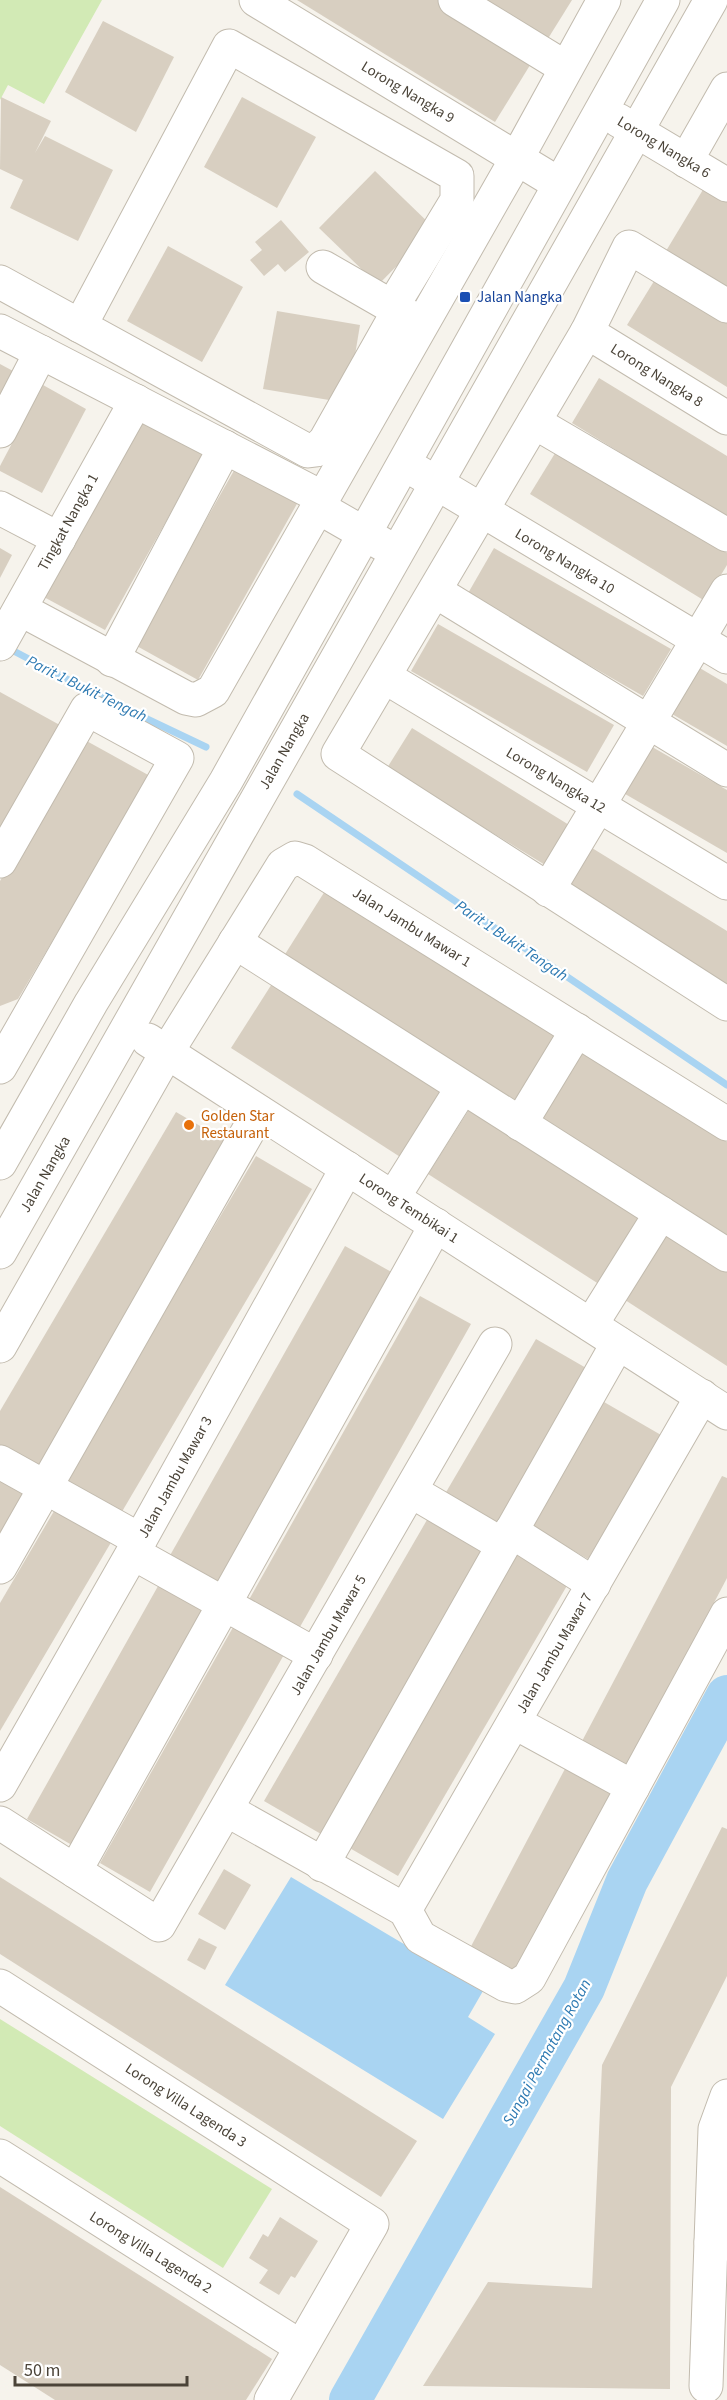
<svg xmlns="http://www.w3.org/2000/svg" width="727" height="2400" viewBox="0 0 727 2400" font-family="'Source Sans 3',sans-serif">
  <rect width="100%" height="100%" fill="#f6f3ec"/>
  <g fill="#d2eab5">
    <path d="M0,0H102L44,104L8,85L0,100Z"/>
    <path d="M0,2019L272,2189L223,2268L0,2126Z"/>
  </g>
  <path fill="#a9d4f2" d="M291,1877L483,1991L468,2017L495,2034L443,2119L225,1985Z"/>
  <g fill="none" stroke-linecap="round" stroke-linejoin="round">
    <g stroke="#a9d4f2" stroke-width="7">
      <path d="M8,648L105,699L206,747"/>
      <path d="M297,794L727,1085"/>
    </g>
    <path stroke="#a9d4f2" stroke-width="42" d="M350,2400L584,1988L627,1881L727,1696"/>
  </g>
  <g fill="#d8cfc1">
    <path d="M297,0H443L535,57L495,122Z"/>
    <path d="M471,0H572L544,45Z"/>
    <path d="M103,21L174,57L136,132L65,92Z"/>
    <path d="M1,97L51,121L35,153L45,136L113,170L78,241L10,208L23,180L0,169Z"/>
    <path d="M242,97L316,137L277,208L204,167Z"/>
    <path d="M375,171L434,228L378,285L319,228Z"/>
    <path d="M704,188L727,202V287L666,251Z"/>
    <path d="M281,220L309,252L285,272L278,264L264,276L250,260L262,250L255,242Z"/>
    <path d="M168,246L243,287L202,362L127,321Z"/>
    <path d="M659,273L727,315V387L627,325Z"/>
    <path d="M277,311L360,325L347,403L263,389Z"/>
    <path d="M0,364L13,371L0,395Z"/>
    <path d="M599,378L727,456V518L572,423Z"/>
    <path d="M43,385L86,409L42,493L0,471V466Z"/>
    <path d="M143,417L205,452L105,630L42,596Z"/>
    <path d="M557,450L727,553V565L705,601L530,494Z"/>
    <path d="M236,467L298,502L198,680L135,645Z"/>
    <path d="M0,548L12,555L0,578Z"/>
    <path d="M494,548L671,649L643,696L467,595Z"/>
    <path d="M438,624L614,725L587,772L411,671Z"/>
    <path d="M698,667L727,684V746L672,714Z"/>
    <path d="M0,692L67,729L0,849Z"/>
    <path d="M412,728L574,828L550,868L387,768Z"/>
    <path d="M83,739L150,776L18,999L0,1006V881Z"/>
    <path d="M647,744L727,790V853L620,791Z"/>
    <path d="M592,848L727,931V986L568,888Z"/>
    <path d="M325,891L560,1038L517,1106L282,959Z"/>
    <path d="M275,979L452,1093L408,1162L231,1048Z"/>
    <path d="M574,1047L727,1142V1240L530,1117Z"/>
    <path d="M472,1105L650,1219L605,1288L428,1174Z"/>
    <path d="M176,1112L233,1145L40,1471L0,1448V1411Z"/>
    <path d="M256,1156L312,1189L120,1515L63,1482Z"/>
    <path d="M666,1230L727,1269V1366L622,1298Z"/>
    <path d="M345,1246L395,1274L219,1587L168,1559Z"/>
    <path d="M420,1296L471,1324L296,1634L246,1605Z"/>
    <path d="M536,1339L593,1372L499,1532L442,1499Z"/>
    <path d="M604,1402L661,1435L588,1559L531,1526Z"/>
    <path d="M0,1474L28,1491L0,1538Z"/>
    <path d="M722,1476L727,1478V1578L626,1770L580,1745Z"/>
    <path d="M57,1506L113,1539L0,1731V1603Z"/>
    <path d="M431,1513L488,1546L321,1834L264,1801Z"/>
    <path d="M516,1543L572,1577L398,1876L341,1843Z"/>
    <path d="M162,1579L213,1608L77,1848L27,1819Z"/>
    <path d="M236,1622L286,1651L150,1892L100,1863Z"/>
    <path d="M567,1765L613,1789L514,1976L468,1952Z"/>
    <path d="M722,1827L727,1829V1976L671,2087L670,2389L423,2386L488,2282L592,2288L602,2065Z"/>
    <path d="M224,1869L251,1885L225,1930L198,1914Z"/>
    <path d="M0,1877L417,2141L381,2197L0,1954Z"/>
    <path d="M199,1938L217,1947L205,1970L187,1960Z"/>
    <path d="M0,2187L272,2359L246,2400H55L0,2365Z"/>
    <path d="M280,2217L318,2241L295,2278L291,2276L279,2295L259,2283L268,2270L249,2258L263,2234L268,2237Z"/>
  </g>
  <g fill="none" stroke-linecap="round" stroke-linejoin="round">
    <defs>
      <g id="minor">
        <path d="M256,0L559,184"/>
        <path d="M455,0L566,68"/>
        <path d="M618,120L727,185"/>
        <path d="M686,161L727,89"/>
        <path d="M323,267L410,317"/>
        <path d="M0,282L308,451L316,450L325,441L399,310"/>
        <path d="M727,306L629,247L587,332L338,754L727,1004"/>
        <path d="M80,326L229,46L457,176V200L392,307"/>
        <path d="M0,331L323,498"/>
        <path d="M587,332L727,418"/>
        <path d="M534,422L727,535"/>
        <path d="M0,431L41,352"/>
        <path d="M418,472L727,657"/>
        <path d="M318,507L384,545"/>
        <path d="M0,508L59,539"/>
        <path d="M435,591L727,770"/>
        <path d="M20,609L186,698L196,700L213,691L517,158L604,0"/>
        <path d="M0,644L136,401"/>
        <path d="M112,660L225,447"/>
        <path d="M385,677L727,883"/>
        <path d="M0,861L87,709L177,758L0,1067"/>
        <path d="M548,890L727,591"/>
        <path d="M235,942L727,1255"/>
        <path d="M148,1040L727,1413"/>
        <path d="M520,1124L577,1030"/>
        <path d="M0,1163L91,1003L226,781L663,0"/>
        <path d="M393,1198L462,1088"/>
        <path d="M0,1252L711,0"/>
        <path d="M591,1325L661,1213"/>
        <path d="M0,1346L167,1052L283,865L295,858L305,861L727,1124"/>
        <path d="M0,1462L140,1540"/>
        <path d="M411,1491L503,1545"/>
        <path d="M511,1531L594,1584"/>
        <path d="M133,1553L316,1655"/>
        <path d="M0,1567L259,1112"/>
        <path d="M514,1722L633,1787"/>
        <path d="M0,1785L140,1540L347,1168"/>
        <path d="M227,1810L405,1910L420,1937L506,1985L515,1987L529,1978L727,1614"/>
        <path d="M0,1823L159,1925L495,1344"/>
        <path d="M322,1865L618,1343"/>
        <path d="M75,1871L436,1225"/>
        <path d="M405,1910L702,1396"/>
        <path d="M0,1986L372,2224L271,2400"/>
        <path d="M727,2096L715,2129L711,2242L727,2244"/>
        <path d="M0,2156L301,2347"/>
        <path d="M706,2386L711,2242"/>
      </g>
    </defs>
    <use href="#minor" stroke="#c2bbae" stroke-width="35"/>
    <use href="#minor" stroke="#fff" stroke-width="33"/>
  </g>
  <rect fill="#1a4fb4" stroke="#fff" stroke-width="2" x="459" y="291" width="12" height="12" rx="3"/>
  <circle fill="#e8710a" stroke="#fff" stroke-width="2" cx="189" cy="1125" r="6"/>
  <g text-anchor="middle" stroke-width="4.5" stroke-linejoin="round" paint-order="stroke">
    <g font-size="15" fill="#4b4439" stroke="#fff">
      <text transform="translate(408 92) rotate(31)" y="5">Lorong Nangka 9</text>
      <text transform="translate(664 147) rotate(31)" y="5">Lorong Nangka 6</text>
      <text transform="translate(657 375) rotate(32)" y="5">Lorong Nangka 8</text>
      <text transform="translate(68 522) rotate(-61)" y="5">Tingkat Nangka 1</text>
      <text transform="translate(565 561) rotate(31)" y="5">Lorong Nangka 10</text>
      <text transform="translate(284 751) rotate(-60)" y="5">Jalan Nangka</text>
      <text transform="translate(556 780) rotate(31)" y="5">Lorong Nangka 12</text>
      <text transform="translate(412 927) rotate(32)" y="5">Jalan Jambu Mawar 1</text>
      <text transform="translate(45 1174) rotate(-60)" y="5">Jalan Nangka</text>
      <text transform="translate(409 1208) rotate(33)" y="5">Lorong Tembikai 1</text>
      <text transform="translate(175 1477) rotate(-61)" y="5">Jalan Jambu Mawar 3</text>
      <text transform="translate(328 1635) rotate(-60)" y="5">Jalan Jambu Mawar 5</text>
      <text transform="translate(554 1653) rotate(-60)" y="5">Jalan Jambu Mawar 7</text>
      <text transform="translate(186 2105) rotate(33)" y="5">Lorong Villa Lagenda 3</text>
      <text transform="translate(151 2252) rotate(32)" y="5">Lorong Villa Lagenda 2</text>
    </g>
    <g font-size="15" fill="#164399" stroke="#fff" text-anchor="start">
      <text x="477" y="302">Jalan Nangka</text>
    </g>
    <g font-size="15" fill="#c56008" stroke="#fff" text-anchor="start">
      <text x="201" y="1121">Golden Star<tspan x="201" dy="17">Restaurant</tspan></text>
    </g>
    <g font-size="16" font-style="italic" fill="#2e7ab2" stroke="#fff">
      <text transform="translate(87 688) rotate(26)" y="6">Parit 1 Bukit Tengah</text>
      <text transform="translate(512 940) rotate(34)" y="6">Parit 1 Bukit Tengah</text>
      <text transform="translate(546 2052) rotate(-61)" y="6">Sungai Permatang Rotan</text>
    </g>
  </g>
  <path d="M15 2376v9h172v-9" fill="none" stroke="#4b4439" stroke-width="3"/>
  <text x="24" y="2376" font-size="18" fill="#4b4439" stroke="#ffffff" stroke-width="4.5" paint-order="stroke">50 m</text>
</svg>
